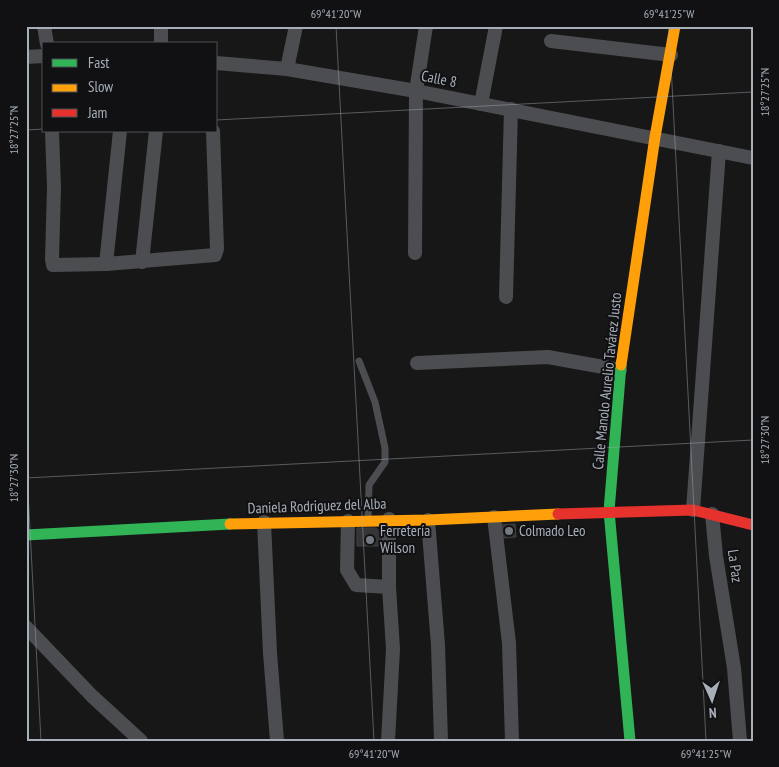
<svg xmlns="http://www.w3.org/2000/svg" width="779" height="767" viewBox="0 0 779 767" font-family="'PT Sans Narrow',sans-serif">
  <rect width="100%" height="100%" fill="#171717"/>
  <g fill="#353536" stroke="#3f4143">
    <path d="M515,524L516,537L503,538L501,525Z"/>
    <path d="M357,528H376L384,535V546H357Z"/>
  </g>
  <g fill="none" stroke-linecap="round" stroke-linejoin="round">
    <path stroke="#4b4d50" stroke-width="7" d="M359,361L375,402L385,448V462L369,485L368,520"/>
    <g stroke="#4b4d50" stroke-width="14">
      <path d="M44,26L47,44"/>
      <path d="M551,41L671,55"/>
      <path d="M161,44V26"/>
      <path d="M26,57L44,56"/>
      <path d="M216,63L287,69L416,91L753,158"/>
      <path d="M287,69L296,26"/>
      <path d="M481,104L496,26"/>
      <path d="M52,131L54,188L52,259L53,265L106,264L215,255L217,249L213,131"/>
      <path d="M415,253L416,91L426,26"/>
      <path d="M142,262L156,131"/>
      <path d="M106,264L120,131"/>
      <path d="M506,297L511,109"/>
      <path d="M417,363L548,357L620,370"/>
      <path d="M693,510L719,151"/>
      <path d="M712,514L716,556L734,668L740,741"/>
      <path d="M494,517L509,643L512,741"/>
      <path d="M428,520L438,645L441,741"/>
      <path d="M348,521L347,570L356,585L389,587"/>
      <path d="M264,522L270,653L277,741"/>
      <path d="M26,627L92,696L141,741"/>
      <path d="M388,741L393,649L389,587V519"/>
    </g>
    <g stroke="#30b455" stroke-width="11">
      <path d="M621,365L609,511L630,741"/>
      <path d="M26,535L230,524"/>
    </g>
    <g stroke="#ff9f0a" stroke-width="11">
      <path d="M621,365L655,137L675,26"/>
      <path d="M230,524L428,520L558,514"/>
    </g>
    <path stroke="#e5322d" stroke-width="11" d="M558,514L693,510L753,525"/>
  </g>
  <path fill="none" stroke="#a7afb9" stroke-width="1" stroke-opacity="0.45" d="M336,26L374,741M669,26L706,741M216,120L753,92M26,130L44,129M26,452L41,741M26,478L753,440"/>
  <g fill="#757a80" stroke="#111113" stroke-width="2">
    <circle cx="509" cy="531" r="5"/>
    <circle cx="370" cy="540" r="5"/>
  </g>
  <g text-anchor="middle" stroke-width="4" stroke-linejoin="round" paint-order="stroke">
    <g font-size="15" fill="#a7afb9" stroke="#111113">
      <text transform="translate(439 79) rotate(11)" y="5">Calle 8</text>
      <text transform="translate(607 381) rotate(-84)" y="5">Calle Manolo Aurelio Tavárez Justo</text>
      <text transform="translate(317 506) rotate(-2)" y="5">Daniela Rodriguez del Alba</text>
      <text transform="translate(735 566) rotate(82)" y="5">La Paz</text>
    </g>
    <g font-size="15" fill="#a7afb9" stroke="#111113" text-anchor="start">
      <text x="380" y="536">Ferretería<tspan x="380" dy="17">Wilson</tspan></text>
      <text x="519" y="536">Colmado Leo</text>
    </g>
  </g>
  <rect width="779" height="767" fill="none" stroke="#111113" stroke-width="55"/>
  <rect x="42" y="42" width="175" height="90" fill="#111113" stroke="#4d5055"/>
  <rect x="52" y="59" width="25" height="8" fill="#30b455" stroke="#4d5055"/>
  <text x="88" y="68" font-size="15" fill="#a7afb9">Fast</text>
  <rect x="52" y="84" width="25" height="8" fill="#ff9f0a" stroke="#4d5055"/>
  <text x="88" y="92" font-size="15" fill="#a7afb9">Slow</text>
  <rect x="52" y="109" width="25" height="8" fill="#e5322d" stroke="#4d5055"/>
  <text x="88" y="118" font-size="15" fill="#a7afb9">Jam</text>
  <g transform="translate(712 700) rotate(177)" stroke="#111113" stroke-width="4" paint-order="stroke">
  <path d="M0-4L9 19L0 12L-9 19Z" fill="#a7afb9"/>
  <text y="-8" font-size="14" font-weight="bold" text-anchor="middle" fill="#a7afb9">N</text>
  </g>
  <rect x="28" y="28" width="724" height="712" fill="none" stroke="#a7afb9" stroke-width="2"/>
  <g font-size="12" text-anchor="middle" fill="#a7afb9">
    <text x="336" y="18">69°41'20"W</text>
    <text x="669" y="18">69°41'25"W</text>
    <text transform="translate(765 92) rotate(-90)" y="4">18°27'25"N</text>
    <text transform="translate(14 130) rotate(-90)" y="4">18°27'25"N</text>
    <text transform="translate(765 440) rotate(-90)" y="4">18°27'30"N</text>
    <text transform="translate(14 478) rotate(-90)" y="4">18°27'30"N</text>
    <text x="374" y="758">69°41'20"W</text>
    <text x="706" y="758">69°41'25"W</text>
  </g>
</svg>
